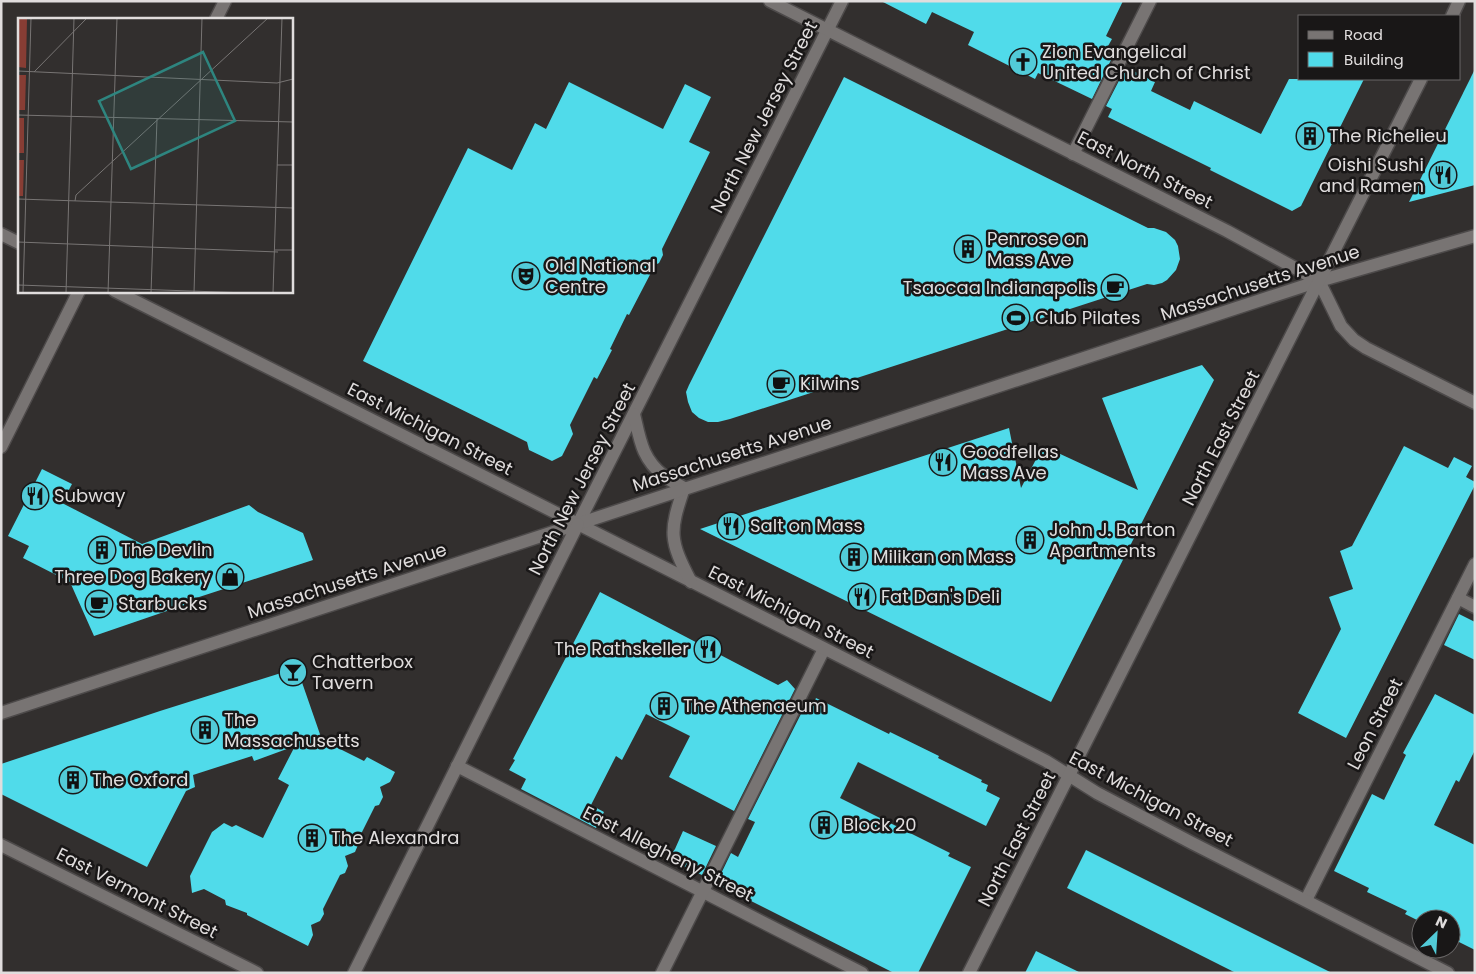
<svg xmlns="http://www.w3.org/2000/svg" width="1476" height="974" viewBox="0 0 1476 974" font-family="Poppins,sans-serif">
  <rect width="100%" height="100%" fill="#322f2e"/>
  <g fill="#50dbea">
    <path d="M881,1H1123L1106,36L1112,39L1103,55L1111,60L1092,99L1038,73L1035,79L968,45L974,32L932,12L926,24Z"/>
    <path d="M1126,67L1155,82L1151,91L1190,110L1194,101L1261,134L1289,79H1364L1301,206L1292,211L1210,170L1211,168L1108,117L1112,109L1106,106Z"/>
    <path d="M1475,69V185L1409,202Z"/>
    <path d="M844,77L1148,228H1154L1166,232L1175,240L1178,246L1180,259L1176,270L1167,280L1162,283L1154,285L1147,284L730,419L718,422H708L699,418L692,412L688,402L686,392L689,385Z"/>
    <path d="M569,82L663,129L685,84L711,97L689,142L710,152L662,249L663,255L659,263L655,265L629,315L627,314L610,349L612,350L597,379L594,377L570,425L573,434L562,456L552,461L529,450L527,442L363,361L468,148L512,170L535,123L546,129Z"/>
    <path d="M1202,365L1214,380L1051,702L700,529L1009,428L1021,488L1043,446L1138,490L1102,398Z"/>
    <path d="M1404,446L1448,468L1454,457L1472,466L1466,477L1475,482V485L1346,738L1298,713L1341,629L1329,597L1353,589L1340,551L1352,546Z"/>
    <path d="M42,469L72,484L62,503L142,544L249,505L258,512L303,533L313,560L193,599V602L94,636L70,582L23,558L29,546L8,536Z"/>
    <path d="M600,592L778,685L787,680L795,689L734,811L669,777L690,736L646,714L622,760L616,756L591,805L604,812L596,828L521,789L526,779L509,770L515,760L513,759Z"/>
    <path d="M1459,614L1475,622V660L1444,645Z"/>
    <path d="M297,668L322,740L364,761L367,757L395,772L390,782L380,787L383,797L379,805L375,806L358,840V845L355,852L345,856L348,866L345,873L340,875L323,909L324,914L320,921L311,925L313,935L308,946L247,915V913L226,905L225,900L204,889L192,893L190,876L212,832L224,823L232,827L236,825L263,838L289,785L278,779L295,746L254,761L252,756L193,775L195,787L186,791L147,867L1,794V764L160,711Z"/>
    <path d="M1435,694L1475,715V750L1459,782L1456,780L1434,825L1475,845V950L1451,938V919H1421V922L1405,914L1407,911L1367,892L1369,888L1334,871L1372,794L1384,800L1406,755L1403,753Z"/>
    <path d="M816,698L889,734L890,732L939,756L938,758L982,780L981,782L988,785L986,791L1000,798L986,826L858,762L840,798L950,853L948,856L971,867L918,973H894L723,887L724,885L717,882L731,853L738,857L755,822L748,819L807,702L812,708Z"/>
    <path d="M683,831L716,846L702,875L668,859L675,849Z"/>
    <path d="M1086,850L1332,973H1236L1067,888Z"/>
    <path d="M1036,951L1081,973H1025Z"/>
  </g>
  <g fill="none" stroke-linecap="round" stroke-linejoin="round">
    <defs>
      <g id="minor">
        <path d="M1073,154L1150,1"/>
        <path d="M578,524L842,1"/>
        <path d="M1458,598L1475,607"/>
        <path d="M457,766L862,973"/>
        <path d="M1,845L257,973"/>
        <path d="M1306,900L1475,564"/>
        <path d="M662,973L824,649"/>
      </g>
      <g id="secondary">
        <path d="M770,1L1227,231L1319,281L1341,326L1354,340L1366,348L1475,403"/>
        <path d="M1452,16L1459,1"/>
        <path d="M216,19L225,1"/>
        <path d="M1,234L19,243"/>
        <path d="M115,291L293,380L869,671L1046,761L1097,793L1192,843L1448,973"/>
        <path d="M634,414C640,440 642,459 664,476C670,481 678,484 684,488"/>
        <path d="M1,447L79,291"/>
        <path d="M684,488C669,532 669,540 691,582"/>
        <path d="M1,713L1319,281L1475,236"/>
        <path d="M354,973L578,524"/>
        <path d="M969,973L1421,79"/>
      </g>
    </defs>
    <use href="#minor" stroke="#4d4a4a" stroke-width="15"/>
    <use href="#secondary" stroke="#4d4a4a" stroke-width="15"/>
    <use href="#minor" stroke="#787473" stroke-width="12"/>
    <use href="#secondary" stroke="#787473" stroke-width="12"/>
  </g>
  <defs>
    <symbol id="church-disc" viewBox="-11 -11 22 22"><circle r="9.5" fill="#52cbd8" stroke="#191717"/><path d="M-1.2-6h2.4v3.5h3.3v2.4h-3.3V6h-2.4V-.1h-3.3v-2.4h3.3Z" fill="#111"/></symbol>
    <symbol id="building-disc" viewBox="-11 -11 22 22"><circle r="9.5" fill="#52cbd8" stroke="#191717"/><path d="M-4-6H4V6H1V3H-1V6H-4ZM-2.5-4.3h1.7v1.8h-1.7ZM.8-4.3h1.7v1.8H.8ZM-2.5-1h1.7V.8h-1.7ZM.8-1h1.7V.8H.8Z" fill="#111"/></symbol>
    <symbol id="restaurant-disc" viewBox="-11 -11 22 22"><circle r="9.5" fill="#52cbd8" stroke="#191717"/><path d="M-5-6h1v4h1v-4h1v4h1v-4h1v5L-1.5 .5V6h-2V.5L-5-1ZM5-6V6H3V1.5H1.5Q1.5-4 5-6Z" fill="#111"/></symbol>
    <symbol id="theatre-disc" viewBox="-11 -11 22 22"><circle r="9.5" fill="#52cbd8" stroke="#191717"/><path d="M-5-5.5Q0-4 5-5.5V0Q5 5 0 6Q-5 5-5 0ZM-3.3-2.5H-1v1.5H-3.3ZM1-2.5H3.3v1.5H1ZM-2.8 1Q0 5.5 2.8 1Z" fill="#111"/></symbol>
    <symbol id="cafe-disc" viewBox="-11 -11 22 22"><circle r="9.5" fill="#52cbd8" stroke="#191717"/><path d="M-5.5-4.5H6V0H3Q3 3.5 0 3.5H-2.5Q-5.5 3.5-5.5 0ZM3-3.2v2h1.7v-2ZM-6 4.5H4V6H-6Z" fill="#111"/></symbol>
    <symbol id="stadium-disc" viewBox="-11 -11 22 22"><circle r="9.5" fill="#52cbd8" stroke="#191717"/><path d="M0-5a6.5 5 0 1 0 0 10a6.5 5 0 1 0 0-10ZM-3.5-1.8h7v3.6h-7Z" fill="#111"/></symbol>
    <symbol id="shop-disc" viewBox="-11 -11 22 22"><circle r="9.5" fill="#52cbd8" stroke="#191717"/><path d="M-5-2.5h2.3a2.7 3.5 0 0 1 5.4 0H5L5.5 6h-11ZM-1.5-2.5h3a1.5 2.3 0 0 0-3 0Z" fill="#111"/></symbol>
    <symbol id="bar-disc" viewBox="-11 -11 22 22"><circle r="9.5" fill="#52cbd8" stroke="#191717"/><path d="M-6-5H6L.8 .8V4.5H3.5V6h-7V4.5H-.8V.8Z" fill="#111"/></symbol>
  </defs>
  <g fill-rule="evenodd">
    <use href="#church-disc" x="1007" y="46" width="32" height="32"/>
    <use href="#building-disc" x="1294" y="120" width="32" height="32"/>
    <use href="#restaurant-disc" x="1427" y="159" width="32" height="32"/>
    <use href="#building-disc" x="952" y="233" width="32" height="32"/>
    <use href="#theatre-disc" x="510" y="260" width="32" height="32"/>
    <use href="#cafe-disc" x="1099" y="272" width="32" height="32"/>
    <use href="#stadium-disc" x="1000" y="302" width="32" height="32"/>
    <use href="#cafe-disc" x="765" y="368" width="32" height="32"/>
    <use href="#restaurant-disc" x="927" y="446" width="32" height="32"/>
    <use href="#restaurant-disc" x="19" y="480" width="32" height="32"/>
    <use href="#restaurant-disc" x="715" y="510" width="32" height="32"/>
    <use href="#building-disc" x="1014" y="524" width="32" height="32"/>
    <use href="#building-disc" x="86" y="534" width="32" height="32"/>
    <use href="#building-disc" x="838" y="541" width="32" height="32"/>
    <use href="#shop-disc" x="214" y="561" width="32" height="32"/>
    <use href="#restaurant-disc" x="846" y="581" width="32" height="32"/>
    <use href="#cafe-disc" x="83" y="588" width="32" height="32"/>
    <use href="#restaurant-disc" x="692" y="633" width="32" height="32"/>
    <use href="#bar-disc" x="277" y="656" width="32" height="32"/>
    <use href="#building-disc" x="648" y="690" width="32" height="32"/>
    <use href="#building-disc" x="189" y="714" width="32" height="32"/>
    <use href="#building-disc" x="57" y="764" width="32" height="32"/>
    <use href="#building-disc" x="808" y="809" width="32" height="32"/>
    <use href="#building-disc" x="296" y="822" width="32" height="32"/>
  </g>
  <g text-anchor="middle" stroke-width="5" stroke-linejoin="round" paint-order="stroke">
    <g font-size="18" fill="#e0dddd" stroke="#191717" text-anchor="start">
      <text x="1042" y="58">Zion Evangelical<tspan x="1042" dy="21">United Church of Christ</tspan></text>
      <text x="1329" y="142">The Richelieu</text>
      <text x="1424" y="171" text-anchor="end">Oishi Sushi<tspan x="1424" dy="21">and Ramen</tspan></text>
      <text x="987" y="245">Penrose on<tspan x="987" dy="21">Mass Ave</tspan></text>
      <text x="545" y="272">Old National<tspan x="545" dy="21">Centre</tspan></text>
      <text x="1096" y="294" text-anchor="end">Tsaocaa Indianapolis</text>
      <text x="1035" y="324">Club Pilates</text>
      <text x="800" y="390">Kilwins</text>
      <text x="962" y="458">Goodfellas<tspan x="962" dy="21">Mass Ave</tspan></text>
      <text x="54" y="502">Subway</text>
      <text x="750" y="532">Salt on Mass</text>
      <text x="1049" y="536">John J. Barton<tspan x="1049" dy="21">Apartments</tspan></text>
      <text x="121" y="556">The Devlin</text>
      <text x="873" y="563">Milikan on Mass</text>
      <text x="211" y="583" text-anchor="end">Three Dog Bakery</text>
      <text x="881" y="603">Fat Dan's Deli</text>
      <text x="118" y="610">Starbucks</text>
      <text x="689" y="655" text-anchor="end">The Rathskeller</text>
      <text x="312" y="668">Chatterbox<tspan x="312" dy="21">Tavern</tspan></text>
      <text x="683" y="712">The Athenaeum</text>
      <text x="224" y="726">The<tspan x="224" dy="21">Massachusetts</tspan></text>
      <text x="92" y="786">The Oxford</text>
      <text x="843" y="831">Block 20</text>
      <text x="331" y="844">The Alexandra</text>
    </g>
    <g font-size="18" fill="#e0dddd" stroke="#191717">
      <text transform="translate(764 117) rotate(-63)" y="6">North New Jersey Street</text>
      <text transform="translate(1145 170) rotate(27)" y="6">East North Street</text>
      <text transform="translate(1260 283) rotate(-18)" y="6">Massachusetts Avenue</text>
      <text transform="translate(430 429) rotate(27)" y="6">East Michigan Street</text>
      <text transform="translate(1221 438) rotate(-63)" y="6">North East Street</text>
      <text transform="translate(732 454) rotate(-18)" y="6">Massachusetts Avenue</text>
      <text transform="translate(582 479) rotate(-63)" y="6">North New Jersey Street</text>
      <text transform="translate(347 581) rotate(-18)" y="6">Massachusetts Avenue</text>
      <text transform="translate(791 612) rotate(27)" y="6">East Michigan Street</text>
      <text transform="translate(1375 724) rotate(-63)" y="6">Leon Street</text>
      <text transform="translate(1151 799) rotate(28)" y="6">East Michigan Street</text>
      <text transform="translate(1017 839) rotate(-63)" y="6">North East Street</text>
      <text transform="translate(668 854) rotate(27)" y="6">East Allegheny Street</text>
      <text transform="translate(137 893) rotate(27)" y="6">East Vermont Street</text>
    </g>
  </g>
  <g transform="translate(18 18)">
    <rect width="275" height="275" fill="#322f2e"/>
    <path d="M0,0H9L8,50L0,49ZM0,57H8L7,92H0ZM0,100H6V135H0ZM0,142H6L5,178H0Z" fill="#873d34"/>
    <path fill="none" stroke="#787574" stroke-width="1" d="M0,53L259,65L275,61M16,54L69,0M0,97L275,104M259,147H275M0,181L275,190M57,183L58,177L250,0M0,224L260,234M257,232H275M0,267L230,275M5,275L13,0M48,275L56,0M90,275L99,0M133,275L139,101M176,275L184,0M255,275L264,0"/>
    <path fill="#2e857f" fill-opacity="0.15" stroke="#2e857f" stroke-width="2.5" d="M185,34L217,103L113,151L81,83Z"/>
    <rect width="275" height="275" fill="none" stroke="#e0dddd" stroke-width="2.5"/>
  </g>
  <rect width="1476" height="974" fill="none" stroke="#e0dddd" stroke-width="5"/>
  <rect x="1298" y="15" width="162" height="65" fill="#191717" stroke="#696666"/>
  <rect x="1308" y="31" width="25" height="8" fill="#787473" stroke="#696666"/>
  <text x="1344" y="40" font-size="15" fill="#e0dddd">Road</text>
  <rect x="1308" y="52" width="25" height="15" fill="#50dbea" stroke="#696666"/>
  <text x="1344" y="65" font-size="15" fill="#e0dddd">Building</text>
  <g transform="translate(1436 934) rotate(25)"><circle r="24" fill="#191717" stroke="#696666"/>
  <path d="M0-4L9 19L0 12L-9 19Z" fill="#52cbd8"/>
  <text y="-8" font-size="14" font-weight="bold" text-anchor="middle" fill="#e0dddd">N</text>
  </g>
</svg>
